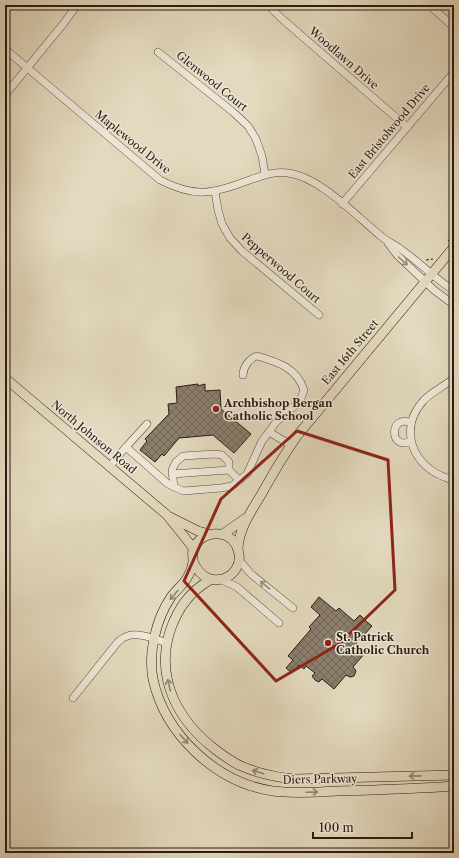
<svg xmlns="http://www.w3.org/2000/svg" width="459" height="858" viewBox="0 0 459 858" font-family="'Libre Caslon Text',serif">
  <defs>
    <pattern id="building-cross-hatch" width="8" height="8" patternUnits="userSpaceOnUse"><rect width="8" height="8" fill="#8a7e6c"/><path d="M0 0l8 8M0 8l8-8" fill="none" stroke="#716658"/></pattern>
  </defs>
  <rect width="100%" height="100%" fill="#e3d9be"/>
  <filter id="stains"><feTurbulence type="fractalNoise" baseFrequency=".005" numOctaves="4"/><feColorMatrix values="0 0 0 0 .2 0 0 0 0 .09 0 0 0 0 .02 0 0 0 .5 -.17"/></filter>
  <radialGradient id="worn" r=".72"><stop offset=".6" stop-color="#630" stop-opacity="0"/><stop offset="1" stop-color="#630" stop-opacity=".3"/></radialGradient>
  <g fill="url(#building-cross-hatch)" stroke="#291b13">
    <path d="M198,384V386L205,384V391L220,390L221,409L251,434L234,453L213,435L179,438L164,456L162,454L155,462L140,450L147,441L145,439L169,414L168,404L177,403L176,387Z"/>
    <path d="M319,597L336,611L339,608L354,621L360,615L367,622L372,626L356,644L365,653L353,667L356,671L354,676L350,677L346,675L334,689L322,679L319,682L315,680L312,676L315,673L306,666L304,669L299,665L292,673L286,668L293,660L288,656L311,629L309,627L320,615L311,607Z"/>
  </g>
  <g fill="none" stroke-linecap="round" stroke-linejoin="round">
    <defs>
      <g id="minor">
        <path d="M268,5L281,18L407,127"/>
        <path d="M429,5L454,27"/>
        <path d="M5,49L160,180C195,198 212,194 247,181C261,176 273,171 288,173C320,177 356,216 382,237C388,242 396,245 402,250C420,263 436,279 454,291"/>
        <path d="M158,52L233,112L248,126L256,139L262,156L265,174"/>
        <path d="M5,95L64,23L77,5"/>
        <path d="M215,191L218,210L222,224L230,238L242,251L319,315"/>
        <path d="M342,204L454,72"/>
        <path d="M388,243L397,255L434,290L454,305"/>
        <path d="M243,375C243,367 250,358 257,356C278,362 297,368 304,390L300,401L276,422L269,432L291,445"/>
        <path d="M454,378C445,386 433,391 424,400C402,424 408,455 434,472C440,476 448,478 454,481"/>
        <path d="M411,441C389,452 389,413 411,423"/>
        <path d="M126,447L147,424"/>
        <path d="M110,466L126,447L168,484L183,491L221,488L232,486L247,474L262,441L269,432"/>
        <path d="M172,474L229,470"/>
        <path d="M174,487L172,470L176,462L183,456L215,454L222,455L229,462V470L239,480"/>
        <path d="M239,560L251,574L293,608"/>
        <path d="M222,580L237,587L279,623"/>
        <path d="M73,698L117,643C119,641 122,638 125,637C136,631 155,639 167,643"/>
      </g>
      <g id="major">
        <path d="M5,378L167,515L194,549"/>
        <path d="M170,517L198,531L209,534"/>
        <path d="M223,534L246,518"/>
        <path d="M238,549C239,528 251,512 261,495C272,475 284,455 297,436L454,247"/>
        <path d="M193,561C207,596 247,576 238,550C236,542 229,535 220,534C208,532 197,539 193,550C192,554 193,557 193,560C193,566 190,573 187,578C183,585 176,590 171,597C156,619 148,653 153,679C165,735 217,783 273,791C294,794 316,792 337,791C376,790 415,789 454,786"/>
        <path d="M210,580C190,591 177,610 170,631C155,679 178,721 216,750C224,756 232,762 241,766C259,774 276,777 294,779L454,775"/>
      </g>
    </defs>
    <use href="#minor" stroke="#584a3e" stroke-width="8"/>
    <use href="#major" stroke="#291b13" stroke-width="10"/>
    <g stroke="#291b13" stroke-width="1" stroke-dasharray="3 2" stroke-linecap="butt">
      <path d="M448,241L454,234"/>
      <path d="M426,260L433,259"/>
    </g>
    <use href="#minor" stroke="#ede6d5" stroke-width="7"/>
    <use href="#major" stroke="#e3d9be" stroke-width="9"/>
  </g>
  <defs><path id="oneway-shaft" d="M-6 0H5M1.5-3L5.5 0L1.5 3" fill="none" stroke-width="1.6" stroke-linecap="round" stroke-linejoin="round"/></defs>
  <g stroke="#958b7e">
    <use href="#oneway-shaft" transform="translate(403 261) rotate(42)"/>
    <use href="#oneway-shaft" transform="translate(265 585) rotate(-140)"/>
  </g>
  <g stroke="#8f8471">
    <use href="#oneway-shaft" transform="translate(174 595) rotate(130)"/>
    <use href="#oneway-shaft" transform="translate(169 685) rotate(-103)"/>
    <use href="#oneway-shaft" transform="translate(184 739) rotate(48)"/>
    <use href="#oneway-shaft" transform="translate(258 772) rotate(-162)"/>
    <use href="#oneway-shaft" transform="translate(415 776) rotate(179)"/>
    <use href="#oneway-shaft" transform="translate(312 792) rotate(-2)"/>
  </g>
  <path fill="none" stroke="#8f2418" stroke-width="3" stroke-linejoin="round" d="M297,431L388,460L395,590L339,644L276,681L184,581L221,499Z"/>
  <g fill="#8f2418" stroke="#ede6d5" stroke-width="1.5">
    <circle cx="216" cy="409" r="4"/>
    <circle cx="328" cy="643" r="4"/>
  </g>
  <g text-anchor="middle" stroke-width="3" stroke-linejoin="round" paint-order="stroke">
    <g font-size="11" fill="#291b13" stroke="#ede6d5">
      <text transform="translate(344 58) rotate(41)" y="4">Woodlawn Drive</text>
      <text transform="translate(212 81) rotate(39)" y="4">Glenwood Court</text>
      <text transform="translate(389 131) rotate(-50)" y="4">East Bristolwood Drive</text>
      <text transform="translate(133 142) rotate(39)" y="4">Maplewood Drive</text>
      <text transform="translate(281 268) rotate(41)" y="4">Pepperwood Court</text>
      <text transform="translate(350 352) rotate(-50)" y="4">East 16th Street</text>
      <text transform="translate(94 437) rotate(40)" y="4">North Johnson Road</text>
      <text transform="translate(320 779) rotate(-1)" y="4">Diers Parkway</text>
    </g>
    <g font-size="11" font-weight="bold" fill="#291b13" stroke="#ede6d5" text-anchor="start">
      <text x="224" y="407">Archbishop Bergan<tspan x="224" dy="13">Catholic School</tspan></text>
      <text x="336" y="641">St. Patrick<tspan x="336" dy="13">Catholic Church</tspan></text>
    </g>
  </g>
  <rect width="459" height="858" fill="none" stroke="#e3d9be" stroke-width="20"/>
  <rect x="6" y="6" width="447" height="846" fill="none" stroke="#291b13" stroke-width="2"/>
  <rect x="10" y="10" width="439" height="838" fill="none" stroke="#291b13"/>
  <path d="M313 832v6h99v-6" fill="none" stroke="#291b13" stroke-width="2"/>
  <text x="319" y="832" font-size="12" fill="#291b13" stroke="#ede6d5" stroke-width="3" paint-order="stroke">100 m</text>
  <rect width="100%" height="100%" filter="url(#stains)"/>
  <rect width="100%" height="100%" fill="url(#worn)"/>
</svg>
